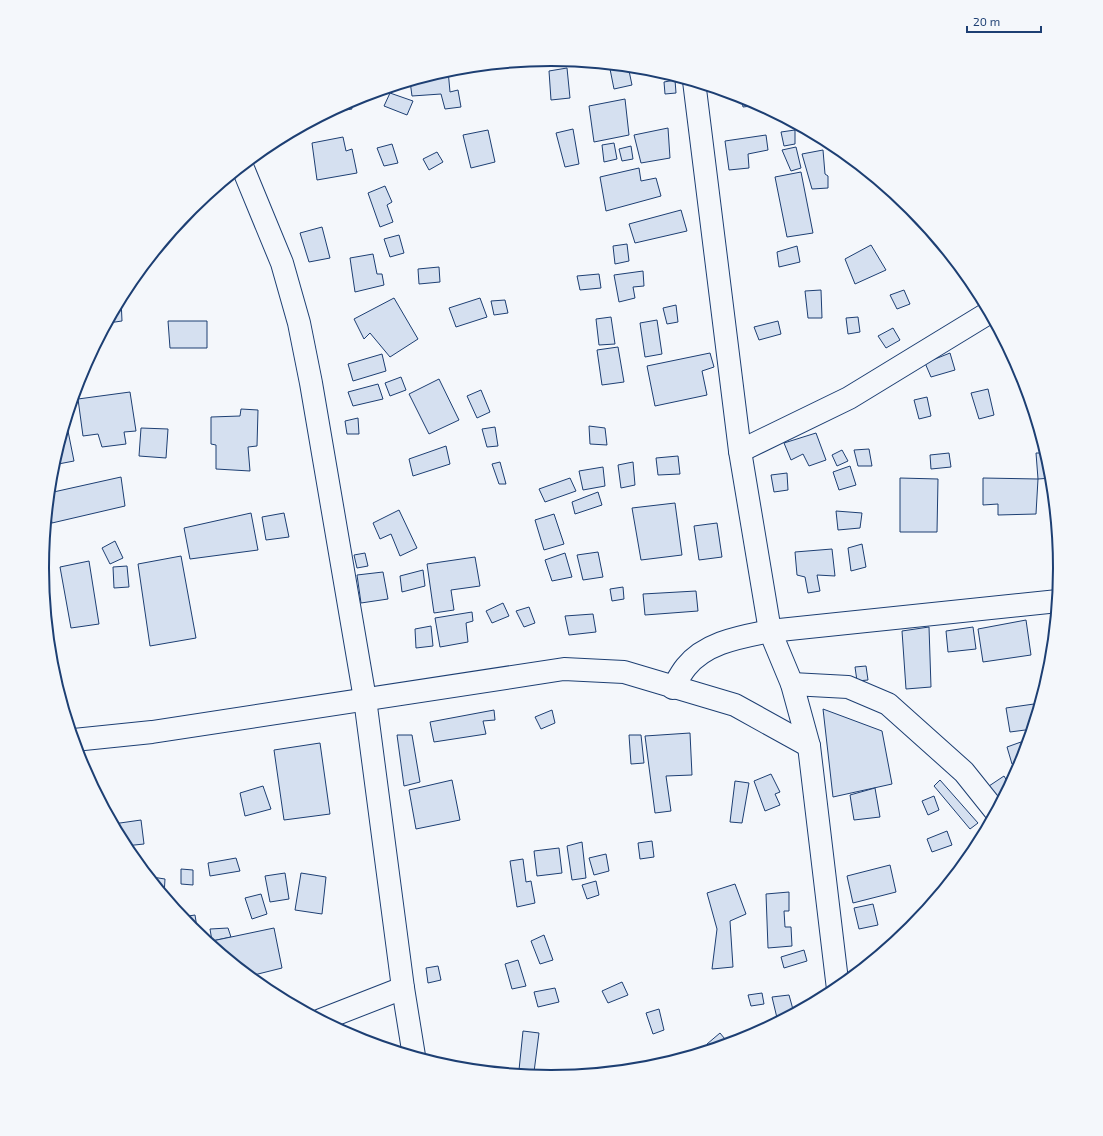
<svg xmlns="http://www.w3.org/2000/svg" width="1103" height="1136" viewBox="0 0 1103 1136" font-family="'Exo 2',sans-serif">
  <rect width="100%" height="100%" fill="#f4f7fb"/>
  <g fill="#d5e0f0" stroke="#1d3f73">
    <path d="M609,64L628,66L632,85L614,89Z"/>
    <path d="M567,68L570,98L551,100L549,71Z"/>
    <path d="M448,70L450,92L458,90L461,107L445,109L441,94L412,96L410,81Z"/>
    <path d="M675,80L676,93L665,94L664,82Z"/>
    <path d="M390,93L413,101L407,115L384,106Z"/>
    <path d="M741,96L747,97L760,105L743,107Z"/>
    <path d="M625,99L629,135L594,142L589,106Z"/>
    <path d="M350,101L352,109L327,113Z"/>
    <path d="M668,128L670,158L641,163L634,135Z"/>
    <path d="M573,129L579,164L565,167L556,133Z"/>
    <path d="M488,130L495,162L471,168L463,135Z"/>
    <path d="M795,130V144L784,146L781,132Z"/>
    <path d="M766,135L768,150L748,154L749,168L729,170L725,141Z"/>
    <path d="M343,137L346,151L352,149L357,173L317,180L312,143Z"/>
    <path d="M614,143L617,159L604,162L602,145Z"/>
    <path d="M392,144L398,163L384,166L377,148Z"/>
    <path d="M631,146L633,159L622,161L619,149Z"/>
    <path d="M796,147L801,168L791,171L782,150Z"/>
    <path d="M823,150L825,174L828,176V188L812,189L802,154Z"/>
    <path d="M437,152L443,162L429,170L423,159Z"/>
    <path d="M639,168L641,181L656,178L661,196L606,211L600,177Z"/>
    <path d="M801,172L813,233L787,237L775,177Z"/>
    <path d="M385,186L392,202L387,205L393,222L380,227L368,193Z"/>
    <path d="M681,210L687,231L635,243L629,224Z"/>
    <path d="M322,227L330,258L309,262L300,233Z"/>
    <path d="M399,235L404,253L390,257L384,239Z"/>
    <path d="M627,244L629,261L615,264L613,246Z"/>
    <path d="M871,245L886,270L855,284L845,259Z"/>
    <path d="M797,246L800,262L779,267L777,252Z"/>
    <path d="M373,254L377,274H382L384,285L355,292L350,258Z"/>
    <path d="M439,267L440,282L419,284L418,269Z"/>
    <path d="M643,271L644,286L633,287L635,298L619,302L614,275Z"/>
    <path d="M599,274L601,288L580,290L577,276Z"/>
    <path d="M821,290L822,318H808L805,291Z"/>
    <path d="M904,290L910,304L897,309L890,295Z"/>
    <path d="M394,298L418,339L390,357L370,333L364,339L354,319Z"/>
    <path d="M480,298L487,317L456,327L449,308Z"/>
    <path d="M121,299L122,321L108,323L120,299Z"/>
    <path d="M505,300L508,313L494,315L491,301Z"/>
    <path d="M676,305L678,322L667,324L663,308Z"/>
    <path d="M611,317L615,344L599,345L596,319Z"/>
    <path d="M858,317L860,332L848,334L846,318Z"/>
    <path d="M657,320L662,354L645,357L640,323Z"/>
    <path d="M168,321H207V348H170Z"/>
    <path d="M778,321L781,334L759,340L754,327Z"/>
    <path d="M893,328L900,340L886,348L878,336Z"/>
    <path d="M618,347L624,382L602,385L597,350Z"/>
    <path d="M710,353L714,367L702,371L707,395L655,406L647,366Z"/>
    <path d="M950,353L955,370L931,377L925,363Z"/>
    <path d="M382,354L386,371L353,381L348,364Z"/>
    <path d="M401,377L406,390L390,396L385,383Z"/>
    <path d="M439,379L459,420L429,434L409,394Z"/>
    <path d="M378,384L383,399L353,406L348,392Z"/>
    <path d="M988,389L994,415L979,419L971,393Z"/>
    <path d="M481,390L490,412L477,418L467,396Z"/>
    <path d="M130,392L136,431L124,432L126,444L102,447L98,434L83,436L78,399Z"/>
    <path d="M927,397L931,416L919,419L914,400Z"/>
    <path d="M241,409L258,410L257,446L248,447L250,471L216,469V445L211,444V417L240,416Z"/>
    <path d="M358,418L359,434H347L345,421Z"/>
    <path d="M589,426L605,428L607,445L590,444Z"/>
    <path d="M495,427L498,446L487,447L482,429Z"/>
    <path d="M141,428L168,429L166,458L139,456Z"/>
    <path d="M68,431L74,461L53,465L63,432Z"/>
    <path d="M816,433L826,460L809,466L803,454L791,460L784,443Z"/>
    <path d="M446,446L450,464L413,476L409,459Z"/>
    <path d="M869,449L872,466H858L854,450Z"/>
    <path d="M842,450L848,461L837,466L832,455Z"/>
    <path d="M949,453L951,467L931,469L930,455Z"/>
    <path d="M1036,453H1046L1052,478L1038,479Z"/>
    <path d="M678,456L680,474L658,475L656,458Z"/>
    <path d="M500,462L506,484H499L492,464Z"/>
    <path d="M633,462L635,485L621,488L618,465Z"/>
    <path d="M850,466L856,485L839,490L833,472Z"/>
    <path d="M603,467L605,486L583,490L579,471Z"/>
    <path d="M787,473L788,490L774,492L771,475Z"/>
    <path d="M121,477L125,506L52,523L48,502L49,493Z"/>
    <path d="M570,478L576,491L545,502L539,489Z"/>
    <path d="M900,478L938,479L937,532H900Z"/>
    <path d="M983,478L1038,479L1036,514L998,515V504L983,505Z"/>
    <path d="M598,492L602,505L575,514L572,502Z"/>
    <path d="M675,503L682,555L641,560L632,508Z"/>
    <path d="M399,510L417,548L400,556L391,534L380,539L373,523Z"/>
    <path d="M836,511L862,513L860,528L838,530Z"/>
    <path d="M251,513L258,550L190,559L184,528Z"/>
    <path d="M284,513L289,537L266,540L262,517Z"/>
    <path d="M554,514L564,544L544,550L535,520Z"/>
    <path d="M717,523L722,557L699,560L694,526Z"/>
    <path d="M115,541L123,558L110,564L102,548Z"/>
    <path d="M862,544L866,567L851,571L848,548Z"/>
    <path d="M832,549L835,576L817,575L820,591L808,593L805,577L797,575L795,552Z"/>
    <path d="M598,552L603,577L583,580L577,555Z"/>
    <path d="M365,553L368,566L357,568L354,555Z"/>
    <path d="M565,553L572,577L552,581L545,560Z"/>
    <path d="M181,556L196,638L150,646L138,564Z"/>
    <path d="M475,557L480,586L451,590L454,610L434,613L427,564Z"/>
    <path d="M89,561L99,624L71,628L60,567Z"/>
    <path d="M127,566L129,587L114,588L113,567Z"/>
    <path d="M423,570L425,586L402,592L400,576Z"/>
    <path d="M383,572L388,599L361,603L357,575Z"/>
    <path d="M623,587L624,599L612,601L610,589Z"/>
    <path d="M696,591L698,611L645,615L643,594Z"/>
    <path d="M503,603L509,616L492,623L486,611Z"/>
    <path d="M529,607L535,623L524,627L516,611Z"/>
    <path d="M472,612L473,621L466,623L468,642L440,647L435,618Z"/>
    <path d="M593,614L596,632L569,635L565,616Z"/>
    <path d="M1026,620L1031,655L983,662L978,629Z"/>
    <path d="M431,626L433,646L416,648L415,629Z"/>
    <path d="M929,627L931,687L906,689L902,631Z"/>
    <path d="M973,627L976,649L948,652L946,631Z"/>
    <path d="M866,666L868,680L857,681L855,667Z"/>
    <path d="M1050,670L1044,690L1043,671Z"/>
    <path d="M1041,703L1033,729L1010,732L1006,708Z"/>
    <path d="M823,709L882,731L892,784L833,797Z"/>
    <path d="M494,710L495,720L483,721L486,734L434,742L430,722Z"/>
    <path d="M552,710L555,723L541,729L535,717Z"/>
    <path d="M690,733L692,775L666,776L671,811L655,813L645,736Z"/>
    <path d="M397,735H412L420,782L404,786Z"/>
    <path d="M629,735H641L644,763L631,764Z"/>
    <path d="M1021,742L1025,754L1023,761L1012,764L1007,747Z"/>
    <path d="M320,743L330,814L284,820L274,750Z"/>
    <path d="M771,774L780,792L775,794L780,805L765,811L754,781Z"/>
    <path d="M1004,776L1010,786L1000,804L989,786Z"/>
    <path d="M452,780L460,820L416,829L409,790Z"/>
    <path d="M940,780L978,823L970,829L934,786Z"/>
    <path d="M735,781L749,783L742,823L730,822Z"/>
    <path d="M263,786L271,809L245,816L240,793Z"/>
    <path d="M875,788L880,817L854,820L850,795Z"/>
    <path d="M934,796L939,810L928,815L922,801Z"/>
    <path d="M141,820L144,844L125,846L113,824Z"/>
    <path d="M947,831L952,845L932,852L927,839Z"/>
    <path d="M652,841L654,857L640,859L638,843Z"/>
    <path d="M582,842L586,878L572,880L567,846Z"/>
    <path d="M559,848L562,873L537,876L534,851Z"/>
    <path d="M606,854L609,871L594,875L589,858Z"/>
    <path d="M236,858L240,871L210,876L208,863Z"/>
    <path d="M523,859L526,882L531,881L535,903L517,907L510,861Z"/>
    <path d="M890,865L896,892L853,903L847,876Z"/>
    <path d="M181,869L193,870V885L181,884Z"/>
    <path d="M285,873L289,899L270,902L265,876Z"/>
    <path d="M301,873L326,877L322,914L295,910Z"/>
    <path d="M152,877L165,879L164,895L151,880Z"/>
    <path d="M596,881L599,895L587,899L582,885Z"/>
    <path d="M735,884L746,914L730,921L733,967L712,969L717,929L707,893Z"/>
    <path d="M789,892V911H784L785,927H791L792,946L768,948L766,894Z"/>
    <path d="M261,894L267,914L252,919L245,898Z"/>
    <path d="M873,904L878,925L859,929L854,908Z"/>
    <path d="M195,915L198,934L182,917Z"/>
    <path d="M228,928L231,937L212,941L210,929Z"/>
    <path d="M274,928L282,968L250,976L213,946L212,941Z"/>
    <path d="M544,935L553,960L540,964L531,941Z"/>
    <path d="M804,950L807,961L784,968L781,957Z"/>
    <path d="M518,960L526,986L512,989L505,964Z"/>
    <path d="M438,966L441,980L428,983L426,968Z"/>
    <path d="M622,982L628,995L608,1003L602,991Z"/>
    <path d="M555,988L559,1002L538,1007L534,992Z"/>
    <path d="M762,993L764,1004L751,1006L748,995Z"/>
    <path d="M789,995L794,1013L778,1022L772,997Z"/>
    <path d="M659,1009L664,1030L653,1034L646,1013Z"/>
    <path d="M523,1031L539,1033L534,1072L519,1070Z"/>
    <path d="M720,1033L729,1044L712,1049L707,1044Z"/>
  </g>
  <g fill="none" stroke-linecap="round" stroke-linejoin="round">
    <defs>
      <g id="minor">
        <path d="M694,81L740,451L770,631L792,684L809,746L838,989"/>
        <path d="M242,166L282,263L299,323L311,383L365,699L403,988L414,1056"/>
        <path d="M740,451L849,398L990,312"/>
        <path d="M792,684L848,687L888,704L964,772L996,812"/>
        <path d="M673,688C677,681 681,673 686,667C706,642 741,637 770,631L1058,601"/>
        <path d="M74,740L152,732L564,669L624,672L735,705L809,746"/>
        <path d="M321,1020L403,988"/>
      </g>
    </defs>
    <use href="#minor" stroke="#1d3f73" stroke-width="24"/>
    <use href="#minor" stroke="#f4f7fb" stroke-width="22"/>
  </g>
  <path d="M0 0H1103V1136H0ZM49 568a502 502 0 1 1 1004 0a502 502 0 1 1-1004 0Z" fill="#f4f7fb" fill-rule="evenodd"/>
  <path fill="none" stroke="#1d3f73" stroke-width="2" d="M49 568a502 502 0 1 1 1004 0a502 502 0 1 1-1004 0Z"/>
  <path d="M967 26v6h74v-6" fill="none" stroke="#1d3f73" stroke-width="2"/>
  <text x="973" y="26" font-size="12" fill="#1d3f73" stroke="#f4f7fb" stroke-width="3" paint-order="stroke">20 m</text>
</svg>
